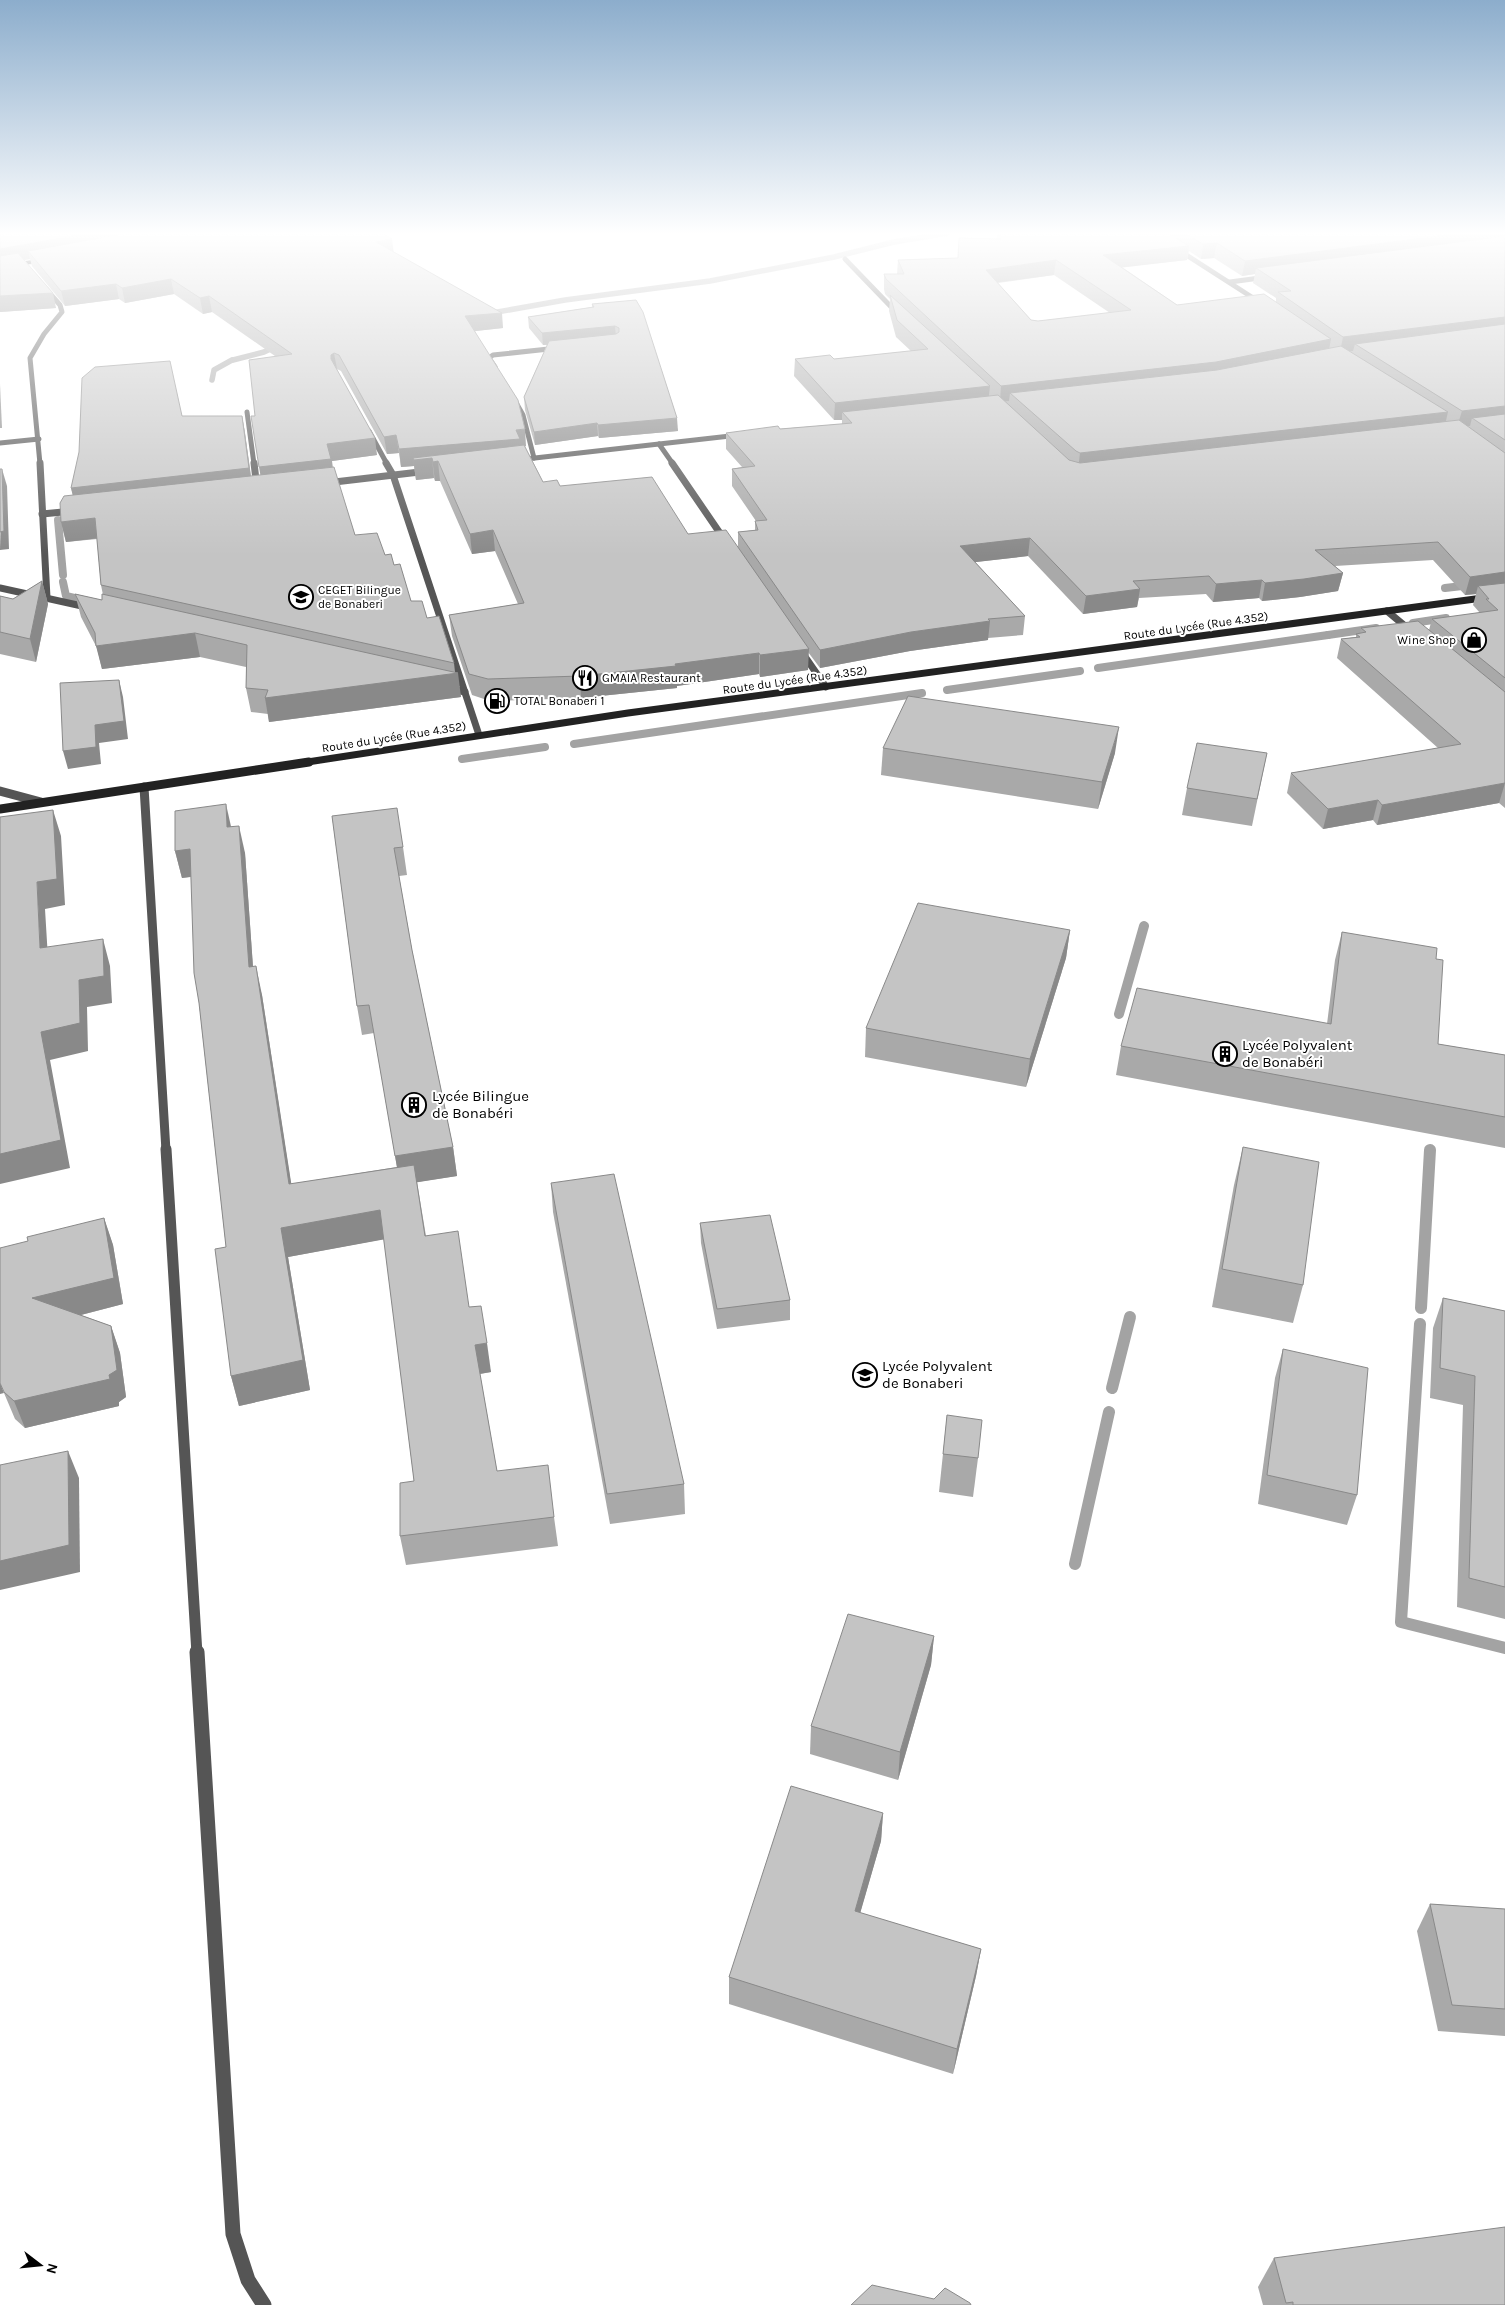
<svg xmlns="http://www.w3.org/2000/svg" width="1505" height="2305" viewBox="0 0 1505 2305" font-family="Karla,sans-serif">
  <rect width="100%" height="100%" fill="#fff"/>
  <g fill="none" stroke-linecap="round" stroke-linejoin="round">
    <g stroke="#a3a3a3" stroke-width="5.5">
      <path d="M486,314L565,300L710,281L834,257L894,242L948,233"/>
      <path d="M233,360L264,352L281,344"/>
      <path d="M212,380L214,370L232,360"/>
    </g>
    <g stroke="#a3a3a3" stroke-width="8">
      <path d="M58,520L63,575"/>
      <path d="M63,582L66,596L91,602"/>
      <path d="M1445,588L1471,585"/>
      <path d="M1413,623L1446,618"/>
      <path d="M1328,635L1376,628"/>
      <path d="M1098,668L1328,635"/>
      <path d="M947,690L1080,671"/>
      <path d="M574,744L922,693"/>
      <path d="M462,759L545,747"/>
    </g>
    <path stroke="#a3a3a3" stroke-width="10" d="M1119,1014L1144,926"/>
    <g stroke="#a3a3a3" stroke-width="12">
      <path d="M1421,1308L1430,1150"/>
      <path d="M1420,1324L1401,1622L1505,1648"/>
      <path d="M1112,1388L1130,1317"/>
      <path d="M1075,1564L1109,1412"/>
    </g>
    <defs>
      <path id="trunk" d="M48,257L50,260L0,270V266Z"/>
    </defs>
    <use href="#trunk" stroke="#dbdbdb" stroke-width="2"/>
    <g stroke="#555" stroke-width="5">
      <path d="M1177,249L1261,303"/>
      <path d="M845,259L898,314"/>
      <path d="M1230,282L1267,277"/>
      <path d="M495,367L489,358L493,355L558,348"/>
      <path d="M514,399L523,415L534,458"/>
      <path d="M247,412L254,464"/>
      <path d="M369,431L387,464"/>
      <path d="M0,443L39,439"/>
      <path d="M659,444L673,464"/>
      <path d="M517,460L739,435"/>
      <path d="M40,464L30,358L44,334L62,312L60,305L46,289"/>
    </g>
    <g stroke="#555" stroke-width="7">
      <path d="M40,463L47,598"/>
      <path d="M254,463L257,488"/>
      <path d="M386,463L393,475L479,735"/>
      <path d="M672,463L726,542"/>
      <path d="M326,483L428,471"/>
      <path d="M42,514L73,511"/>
      <path d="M0,588L91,608"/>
      <path d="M1387,611L1411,631"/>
      <path d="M801,651L826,687"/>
      <path d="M447,688L465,692"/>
    </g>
    <g stroke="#555" stroke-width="9">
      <path d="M144,787L166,1151"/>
      <path d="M0,791L41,802"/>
    </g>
    <path stroke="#555" stroke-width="11" d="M166,1149L197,1654"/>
    <path stroke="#555" stroke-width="15" d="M197,1652L233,2234L248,2280L264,2305"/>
    <path stroke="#222" stroke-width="7" d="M301,763L628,713L1505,595"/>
    <path stroke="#222" stroke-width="9" d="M0,809L309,762"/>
    <use href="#trunk" fill="#000" fill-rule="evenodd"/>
  </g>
  <g fill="#a9a9a9" fill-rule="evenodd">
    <path d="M0,233L394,252L503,328L475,331L526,446H525L543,482L560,486L688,534L738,548V532L755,530V521H756L732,486V469L742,467L726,449V433L842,424V420H834L794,376L795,359H834L911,351L896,337L889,311L890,299L885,294L884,289V274H897L898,260L958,258L959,238L997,239V233H1505V808L1499,803L1377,825L1373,820L1323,829L1287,793L1291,773L1438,748L1337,658L1341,639L1356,637V634L1360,633L1361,628L1429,630L1432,619L1480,613L1473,605L1476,594L1465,595L1433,560L1335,566L1343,573L1338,591L1300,597L1262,601L1259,598L1213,602L1206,594L1139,598L1137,607L1083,614L1028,556L975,562L1025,616L1023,635L988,638V640L910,651L820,668L808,652V670L760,677L759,674L677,686V688L581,698L490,701L472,695L452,636L449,615L518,604L495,551L472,554L440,481H435L434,478L416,480L414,466L401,467L399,453L387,454L341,371L337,369L377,455L332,461V467L355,535L385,555L394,565L411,601L427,618L454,663L455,672L461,697L269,722L268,714L251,712L246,688V667L200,657L102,669L97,648L81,617L75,594L102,600L103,595L101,585L97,539L66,542L61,522L73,495L71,488L182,416H242L245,433L251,476L261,475L255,416L275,356L212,312L203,314L174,294L125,303L119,299L65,306L32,266L30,259L24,260L56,308L0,312ZM1189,251L1201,259L1214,258L1242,276L1255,274L1253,283L1276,298V302L1177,305L1122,267L1187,260ZM1054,275L1110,313L1038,321L1031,320L998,283Z"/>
    <path d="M636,300L678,431L599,438L598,436L535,445L525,410L524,397L547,345H543L529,328L528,317L592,307V304Z"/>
    <path d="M42,581L48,604L36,662L0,654V596L13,599Z"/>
    <path d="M883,748L1115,753L1098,809L881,775Z"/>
    <path d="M1267,753L1252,826L1182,815L1187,788Z"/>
    <path d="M332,816L403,847L407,875L399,876L412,950L453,1147L457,1176L417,1182L426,1236L469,1307L491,1372L480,1374L497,1471L554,1517L558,1546L406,1565L400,1536L414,1481L384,1239L288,1257L310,1390L239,1406L231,1376L226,1247L199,1003L191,877L182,878L175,851L231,827L245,853L253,967L262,995L291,1184L397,1167L374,1033L362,1035L357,1006Z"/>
    <path d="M1070,930L1066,958L1026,1087L865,1057L866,1028Z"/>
    <path d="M1342,932L1436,959L1438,1044L1505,1055V1148L1116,1075L1121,1046L1327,1024L1335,960Z"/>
    <path d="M1243,1147L1303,1285L1293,1323L1212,1307L1234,1185Z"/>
    <path d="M551,1183L684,1484L685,1514L610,1524L553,1212Z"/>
    <path d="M104,1218L113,1245L123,1304L81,1315L111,1326L120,1353L126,1397L119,1402V1406L25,1428L15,1419L4,1393L28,1241Z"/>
    <path d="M700,1223L790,1300V1320L717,1329L701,1243Z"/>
    <path d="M1443,1298L1505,1311V1619L1457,1607L1463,1405L1430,1398L1433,1328Z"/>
    <path d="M1283,1349L1357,1495L1347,1525L1258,1504L1275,1378Z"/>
    <path d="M947,1415L978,1458L973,1497L939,1492Z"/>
    <path d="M934,1636L931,1665L898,1780L810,1754L811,1726Z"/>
    <path d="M883,1813L881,1841L860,1913L981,1949L976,1976L953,2074L729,2004V1977Z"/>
    <path d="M1430,1904L1505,1909V2036L1438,2031L1417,1931Z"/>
    <path d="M1274,2258L1505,2305H1263L1258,2287Z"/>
  </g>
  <g fill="#898989">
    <path d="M90,233H174L28,251L30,259L0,264V249Z"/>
    <path d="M1462,233H1505V241L1256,268L1255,274L1242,276L1245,261Z"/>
    <path d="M392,239L394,254L376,242Z"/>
    <path d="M1217,243L1214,258L1201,259L1203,244Z"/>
    <path d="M1189,246L1187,260L1101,270L1103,255Z"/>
    <path d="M1056,260L1054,275L985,284L986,270Z"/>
    <path d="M171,279L174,294L125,303L122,288Z"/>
    <path d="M116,284L119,299L65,306L61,291Z"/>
    <path d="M53,293L56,308L0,312V296Z"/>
    <path d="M209,296L212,312L203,314L200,298Z"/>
    <path d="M502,313L503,328L467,332L465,316Z"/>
    <path d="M1505,317V331L1355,344L1353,351L1340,352L1343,337Z"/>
    <path d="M615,326L616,338L543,345L542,333Z"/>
    <path d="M1331,339L1328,355L1213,378L1010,393L1009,401L1000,402L1001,386Z"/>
    <path d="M334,353L337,369L331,359V355Z"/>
    <path d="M0,384L2,428H0Z"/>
    <path d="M990,386L988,403L842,412V420H834L835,403Z"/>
    <path d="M1505,406V422L1472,418L1470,426L1457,427L1462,411Z"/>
    <path d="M1448,412L1444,429L1078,470L1080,453Z"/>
    <path d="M242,416L245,433L252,485L75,505L71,488Z"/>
    <path d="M677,418L678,431L599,438L598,425Z"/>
    <path d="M597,423L598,436L535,445L534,432Z"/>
    <path d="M525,429L526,446L438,461L440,481H435L432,458L434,478L416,480L413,458L414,466L401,467L399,449Z"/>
    <path d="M396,435L399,453L387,454L384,437Z"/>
    <path d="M375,438L377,455L332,461L334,476L262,484L259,467L327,444Z"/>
    <path d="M2,469L7,486L9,549L0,550Z"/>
    <path d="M95,518L100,538L66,542L61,522Z"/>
    <path d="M493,530L495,551L472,554L470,534Z"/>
    <path d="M1030,538L1028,556L959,564L960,546Z"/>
    <path d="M1505,572V587L1478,586L1476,594L1465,595L1470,577Z"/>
    <path d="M1343,573L1338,591L1300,597L1262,601L1265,583Z"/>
    <path d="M1262,580L1259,598L1213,602L1216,584Z"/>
    <path d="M42,581L48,604L36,662L30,639Z"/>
    <path d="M1140,589L1137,607L1083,614L1086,596Z"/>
    <path d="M990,621L988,640L910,651L820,668V650L911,632Z"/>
    <path d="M195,633L200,657L102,669L96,646Z"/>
    <path d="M809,649L808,670L760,677V655Z"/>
    <path d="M759,653V674L677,686V688L581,698L580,676L675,664Z"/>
    <path d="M458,673L461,697L269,722L265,698Z"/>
    <path d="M119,680L123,697L128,739L99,743L101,764L68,769L63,751L95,725Z"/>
    <path d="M1119,727L1115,753L1098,809L1102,782Z"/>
    <path d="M1505,783L1499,803L1377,825L1382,805Z"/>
    <path d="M1378,800L1373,820L1323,829L1328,809Z"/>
    <path d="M226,804L232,831L227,827Z"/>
    <path d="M53,810L61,836L65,905L45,909L49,975L40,948L37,882Z"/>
    <path d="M239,826L245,853L255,996L249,967Z"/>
    <path d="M190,849L196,876L182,878L175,851Z"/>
    <path d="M1070,930L1066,958L1026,1087L1030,1059Z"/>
    <path d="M103,939L110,966L112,1003L87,1007L88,1051L50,1060L70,1168L0,1184V1154L41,1032L79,980Z"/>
    <path d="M256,966L262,995L296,1214L289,1184Z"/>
    <path d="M453,1147L457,1176L400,1185L395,1156Z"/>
    <path d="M380,1210L386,1239L288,1257L310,1390L239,1406L231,1376L281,1228Z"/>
    <path d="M104,1218L113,1245L123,1304L42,1325L32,1298Z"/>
    <path d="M111,1326L120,1353L126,1397L119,1402V1406L25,1428L14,1401L109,1375Z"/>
    <path d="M487,1343L491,1372L479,1374L475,1345Z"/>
    <path d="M0,1383L4,1393L0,1394Z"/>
    <path d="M68,1451L79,1478L80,1572L0,1590V1561Z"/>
    <path d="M934,1636L931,1665L898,1780L900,1752Z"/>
    <path d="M883,1813L881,1841L853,1938L855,1911Z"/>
    <path d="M981,1949L976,1976L953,2074L957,2049Z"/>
  </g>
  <g fill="#c4c4c4" stroke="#898989" fill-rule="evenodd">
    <path d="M0,233H90L0,249Z"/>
    <path d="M127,233H382L392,239L376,242L502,313L465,316L518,400L525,429L516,430L520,439L399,449L396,435L384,437L339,355L334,353L331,355V359L375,438L327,444L331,459L259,467L251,416H255L249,360L292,354L209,296L200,298L171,279L122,288L116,284L61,291L28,251Z"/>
    <path d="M1000,233H1107L1169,234L1189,246L1103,255L1177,305L1264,294L1331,339L1216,362L1001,386L886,279L884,274H904L898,260L958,258L959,238L1001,239ZM1056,260L1131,310L1038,321L1031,320L986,270Z"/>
    <path d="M1184,233H1462L1245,261L1217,243L1203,244Z"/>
    <path d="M1505,236V317L1343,337L1278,292L1291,291L1256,268Z"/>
    <path d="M18,253L53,293L0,296V256Z"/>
    <path d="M890,295L990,386L835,403L795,359L830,355L834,359L928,349L897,320Z"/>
    <path d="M636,300L643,312L677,418L598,425L597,423L534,432L524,397L549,341L616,334L619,332V328L615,326L542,333L528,317L594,307L592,304Z"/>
    <path d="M1505,324V406L1462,411L1355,344Z"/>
    <path d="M1341,346L1448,412L1080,453L1076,451L1010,393L1217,370Z"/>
    <path d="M170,361L182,416H242L249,468L71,488L79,452L82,378L95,367Z"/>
    <path d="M998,395L1069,460L1080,463L1459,420L1505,453V572L1470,577L1438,542L1315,550L1343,573L1304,579L1265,583L1262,580L1216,584L1209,576L1133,581L1140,589L1086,596L1030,538L960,546L1025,616L988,619L990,621L911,632L820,650L738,532L758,530L755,521L767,520L732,469L755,466L726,433L778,426L780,429L852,423L842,412Z"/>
    <path d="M1505,414V440L1472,418Z"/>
    <path d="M524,445L543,482L557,480L560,486L652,477L688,534L726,530L809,649L760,655L759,653L675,664L676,666L580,676L488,679L469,674L449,615L524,603L493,530L470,534L438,461L433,462L432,458L414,460L413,458Z"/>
    <path d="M334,467L355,535L377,533L385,555L391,554L394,565L400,564L411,601H422L427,618L439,616L454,663L101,585L95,518L61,522L60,503L64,496Z"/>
    <path d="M0,469H2L4,531L0,532Z"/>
    <path d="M42,581L30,639L0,632V596L13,599Z"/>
    <path d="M1505,583V678L1432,619L1498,610L1486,599H1489L1478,586Z"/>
    <path d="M75,594L102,600V594L458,673L265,698L268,690L246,688L247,645L195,633L96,646L95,633Z"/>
    <path d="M1418,621L1505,692V783L1382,805L1378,800L1328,809L1291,773L1461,744L1341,639L1360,637L1356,634L1366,632L1361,628Z"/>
    <path d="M119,680L124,721L95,725L96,747L63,751L60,683Z"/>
    <path d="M908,696L1119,727L1102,782L883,748Z"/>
    <path d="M1197,743L1267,753L1257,799L1187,788Z"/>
    <path d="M226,804L227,827L239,826L249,967L256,966L289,1184L414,1165L425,1236L458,1231L469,1307L481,1306L487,1343L475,1345L497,1471L548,1465L554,1517L400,1536V1483L414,1481L380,1210L281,1228L303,1360L231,1376L215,1249L226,1247L199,1003L194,973L190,849L175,851V811Z"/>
    <path d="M397,808L403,847L394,848L412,950L453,1147L395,1156L369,1005L357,1006L332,816Z"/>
    <path d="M53,810L57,879L37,882L40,948L103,939L104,976L79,980L80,1023L41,1032L61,1140L0,1154V817Z"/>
    <path d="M918,903L1070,930L1030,1059L866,1028Z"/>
    <path d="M1342,932L1437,948L1436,959L1443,960L1438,1044L1505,1055V1117L1121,1046L1137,988L1331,1024Z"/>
    <path d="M1243,1147L1319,1162L1303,1285L1222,1269Z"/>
    <path d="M614,1174L684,1484L607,1494L551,1183Z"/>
    <path d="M770,1215L790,1300L717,1309L700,1223Z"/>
    <path d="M104,1218L114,1278L32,1298L111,1326L117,1370L109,1375L110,1379L14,1401L4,1392L0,1383V1248L28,1241L27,1237Z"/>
    <path d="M1443,1298L1505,1311V1587L1469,1578L1475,1376L1440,1368Z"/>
    <path d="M1283,1349L1368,1368L1357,1495L1267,1475Z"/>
    <path d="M947,1415L982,1420L978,1458L943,1454Z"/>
    <path d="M68,1451L69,1545L0,1561V1465Z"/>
    <path d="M848,1614L934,1636L900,1752L811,1726Z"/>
    <path d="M791,1786L883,1813L855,1911L981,1949L957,2049L729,1977Z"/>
    <path d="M1430,1904L1505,1909V2009L1452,2005Z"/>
    <path d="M1505,2227V2305H1293V2302L1286,2303L1274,2258Z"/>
    <path d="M872,2285L934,2299L945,2288L970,2303L971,2305H851Z"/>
  </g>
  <linearGradient id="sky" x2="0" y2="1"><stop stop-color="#8cadcc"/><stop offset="0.42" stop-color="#fff"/><stop offset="1" stop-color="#fff" stop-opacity="0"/></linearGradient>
  <rect width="1505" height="556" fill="url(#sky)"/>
  <defs>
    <symbol id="school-ring" viewBox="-11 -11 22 22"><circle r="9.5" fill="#fff" stroke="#000" stroke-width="1.5"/><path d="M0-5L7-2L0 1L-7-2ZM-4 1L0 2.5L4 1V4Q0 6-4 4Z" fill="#000"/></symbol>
    <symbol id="shop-ring" viewBox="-11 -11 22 22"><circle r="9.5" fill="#fff" stroke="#000" stroke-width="1.5"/><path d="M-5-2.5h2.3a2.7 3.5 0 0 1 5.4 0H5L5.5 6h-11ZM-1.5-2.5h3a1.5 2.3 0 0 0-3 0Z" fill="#000"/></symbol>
    <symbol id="restaurant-ring" viewBox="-11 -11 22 22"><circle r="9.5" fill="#fff" stroke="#000" stroke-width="1.5"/><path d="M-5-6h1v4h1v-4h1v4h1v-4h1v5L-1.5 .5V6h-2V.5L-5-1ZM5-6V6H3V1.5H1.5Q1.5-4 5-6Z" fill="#000"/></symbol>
    <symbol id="fuel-ring" viewBox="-11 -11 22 22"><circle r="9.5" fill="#fff" stroke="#000" stroke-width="1.5"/><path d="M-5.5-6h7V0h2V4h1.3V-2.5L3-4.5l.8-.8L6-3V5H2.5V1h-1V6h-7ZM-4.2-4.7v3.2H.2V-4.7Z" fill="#000"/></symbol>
    <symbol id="building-ring" viewBox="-11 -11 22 22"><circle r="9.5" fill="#fff" stroke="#000" stroke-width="1.5"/><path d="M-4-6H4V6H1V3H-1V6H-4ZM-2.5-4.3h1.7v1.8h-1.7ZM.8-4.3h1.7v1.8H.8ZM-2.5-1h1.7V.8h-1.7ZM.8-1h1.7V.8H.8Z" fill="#000"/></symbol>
  </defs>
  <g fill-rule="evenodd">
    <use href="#school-ring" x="287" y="583" width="28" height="28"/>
    <use href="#shop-ring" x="1460" y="626" width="28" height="28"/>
    <use href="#restaurant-ring" x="571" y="664" width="28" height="28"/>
    <use href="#fuel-ring" x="483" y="687" width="28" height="28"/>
    <use href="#building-ring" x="1211" y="1040" width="28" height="28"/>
    <use href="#building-ring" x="400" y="1091" width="28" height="28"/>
    <use href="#school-ring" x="851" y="1361" width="28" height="28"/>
  </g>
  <g text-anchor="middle" stroke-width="4" stroke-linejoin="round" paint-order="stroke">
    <g font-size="12" fill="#000" stroke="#fff" text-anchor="start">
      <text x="318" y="594">CEGET Bilingue<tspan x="318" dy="14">de Bonaberi</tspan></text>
      <text x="1456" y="644" text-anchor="end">Wine Shop</text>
      <text x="602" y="682">GMAIA Restaurant</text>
      <text x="514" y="705">TOTAL Bonaberi 1</text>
    </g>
    <g font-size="12" fill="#000" stroke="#fff">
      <text transform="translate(1196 626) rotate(-8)" y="4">Route du Lycée (Rue 4.352)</text>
      <text transform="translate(795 680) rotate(-8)" y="4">Route du Lycée (Rue 4.352)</text>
      <text transform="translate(394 737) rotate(-9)" y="4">Route du Lycée (Rue 4.352)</text>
    </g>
    <g font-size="15" fill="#000" stroke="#fff" text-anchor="start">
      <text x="1242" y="1050">Lycée Polyvalent<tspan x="1242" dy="17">de Bonabéri</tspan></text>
      <text x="432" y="1101">Lycée Bilingue<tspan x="432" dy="17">de Bonabéri</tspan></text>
      <text x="882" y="1371">Lycée Polyvalent<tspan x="882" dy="17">de Bonaberi</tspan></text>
    </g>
  </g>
  <g transform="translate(40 2265) rotate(106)" stroke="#ffffff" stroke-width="4" paint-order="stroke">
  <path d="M0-4L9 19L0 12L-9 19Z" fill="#000000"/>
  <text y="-8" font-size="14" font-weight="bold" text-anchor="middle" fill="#000000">N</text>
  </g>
</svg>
